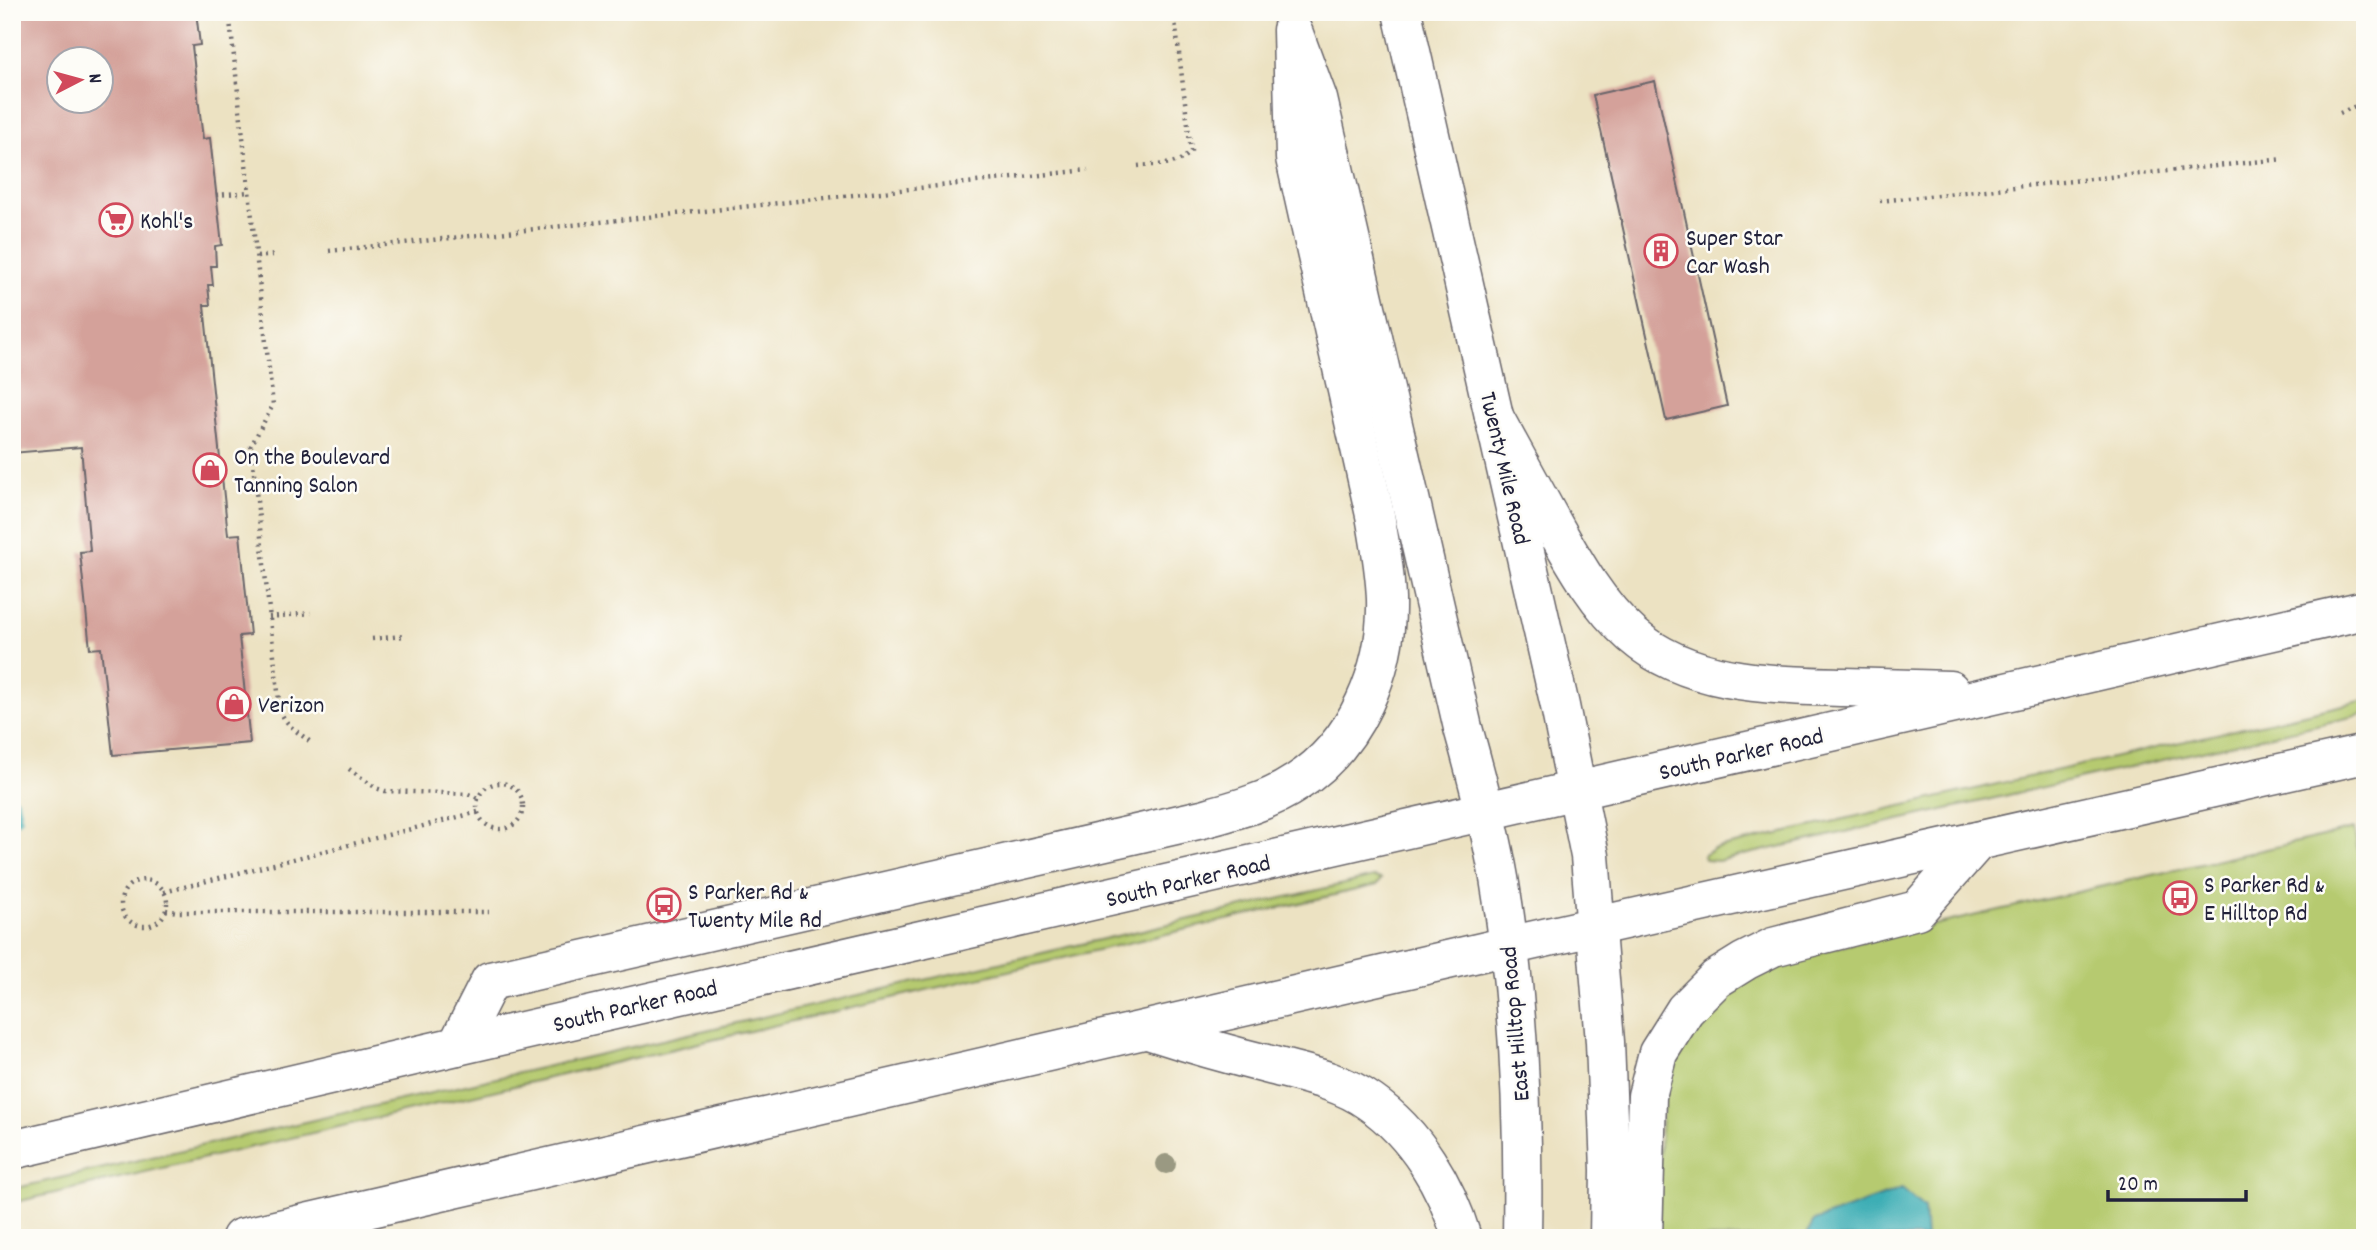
<svg xmlns="http://www.w3.org/2000/svg" width="2377" height="1250" viewBox="0 0 2377 1250" font-family="Dekko,sans-serif">
  <rect width="100%" height="100%" fill="#fdfcf7"/>
  <filter id="ink" filterUnits="userSpaceOnUse"><feTurbulence type="fractalNoise" baseFrequency=".0143" numOctaves="2"/><feDisplacementMap in="SourceGraphic" scale="14" xChannelSelector="R" yChannelSelector="G"/><feConvolveMatrix kernelMatrix="1 2 1 2 8 2 1 2 1" color-interpolation-filters="sRGB"/></filter>
  <filter id="wash" filterUnits="userSpaceOnUse"><feTurbulence type="fractalNoise" baseFrequency=".00686" numOctaves="4" result="noise"/><feDisplacementMap in="SourceGraphic" scale="28" xChannelSelector="R" yChannelSelector="G"/><feGaussianBlur stdDeviation="1.57" result="paint"/><feColorMatrix in="noise" values="0 0 0 0 0 0 0 0 0 0 0 0 0 0 0 0 0 1.4 0 .05"/><feComposite in="paint" operator="in"/></filter>
  <g filter="url(#wash)">
    <rect width="100%" height="100%" fill="#ece2c2"/>
    <g fill="#b6ca6f" stroke="#6c7655" stroke-width="2">
      <path d="M2365,700V714L1718,861L1706,860L1703,856L1713,849Z"/>
      <path d="M2354,829L2363,881L2365,909V1238H1658C1660,1178 1654,1097 1682,1042C1692,1023 1712,1003 1729,991C1754,973 1804,959 1833,948Z"/>
      <path d="M1374,877L1381,879L1377,885L12,1203V1189Z"/>
    </g>
    <path fill="#3daeb5" stroke="#306878" stroke-width="2" d="M1902,1189L1924,1208L1926,1238H1805L1814,1221Z"/>
    <g fill="none" stroke-linecap="round" stroke-linejoin="round">
      <path stroke="#3daeb5" stroke-width="14" d="M12,803L15,817"/>
    </g>
    <g id="blocks">
      <g fill="#d4a19a" fill-rule="evenodd">
        <path d="M12,12H196L200,45L192,46L203,139L210,138L222,245L215,246L216,266H211L213,285H208L210,305H204L228,535L240,534L250,635L239,636L250,743L113,755L101,648L90,649L80,552L90,551L81,447L12,453ZM60,60H102V102H60Z"/>
        <path d="M1655,81L1727,406L1666,420L1593,95Z"/>
      </g>
    </g>
  </g>
  <g filter="url(#ink)">
    <use href="#blocks" fill-opacity="0" stroke="#69656a" stroke-width="2"/>
    <g fill="none" stroke-linecap="round" stroke-linejoin="round">
      <defs>
        <path id="minor" d="M353,1212L354,1238"/>
        <g id="secondary">
          <path d="M1402,12L1560,706L1590,856L1605,1042L1610,1170L1609,1238"/>
          <path d="M1294,34L1318,99L1463,728C1477,778 1490,827 1499,878C1519,996 1524,1118 1522,1238"/>
        </g>
        <g id="trunk">
          <path d="M1494,417C1513,451 1531,485 1550,519C1573,560 1596,603 1632,635C1689,685 1773,685 1844,687C1879,688 1915,689 1950,690"/>
          <path d="M1151,1031C1191,1044 1230,1055 1270,1065C1304,1074 1341,1081 1370,1102C1416,1134 1446,1185 1462,1238"/>
          <path d="M457,1046L490,981L1202,819C1235,810 1268,802 1296,783C1356,745 1388,669 1386,599C1385,570 1380,543 1375,515L1295,158L1292,30"/>
          <path d="M12,1150L457,1046L2365,610"/>
          <path d="M241,1238L1508,946L2365,754"/>
          <path d="M1643,1238L1647,1096L1658,1053L1685,1010L1716,979L1745,961L1773,947L1917,910L1978,841"/>
        </g>
      </defs>
      <use href="#minor" stroke="#69656a" stroke-width="41"/>
      <use href="#secondary" stroke="#69656a" stroke-width="41"/>
      <use href="#trunk" stroke="#69656a" stroke-width="41"/>
      <g stroke="#69656a" stroke-width="4.5" stroke-dasharray="2 5" stroke-linecap="butt">
        <path d="M229,12L273,405L251,446L280,710C285,725 299,733 312,743"/>
        <path d="M2340,113L2365,102"/>
        <path d="M1138,166C1156,164 1179,167 1191,151L1174,12"/>
        <path d="M216,195L250,192"/>
        <path d="M1880,201L2283,159"/>
        <path d="M329,251L1088,170"/>
        <path d="M257,257L274,255"/>
        <path d="M269,617L311,613"/>
        <path d="M372,639L404,636"/>
        <path d="M349,769L376,788L385,791L468,794L478,798"/>
        <circle cx="500" cy="806" r="23"/>
        <circle cx="144" cy="903" r="23"/>
        <path d="M164,892L478,812"/>
        <path d="M166,910L177,912H489"/>
      </g>
      <use href="#minor" stroke="#fff" stroke-width="38"/>
      <use href="#secondary" stroke="#fff" stroke-width="38"/>
      <use href="#trunk" stroke="#fff" stroke-width="38"/>
    </g>
    <circle fill="#9a9982" cx="1166" cy="1164" r="10"/>
  </g>
  <defs>
    <symbol id="supermarket-ring" viewBox="-11 -11 22 22"><circle r="9.5" fill="#fdfcf7" stroke="#d1495b" stroke-width="1.5"/><path d="M-6-5.5h2.5l.6 2H6L4.5 2H-2.5L-4.4-4H-6ZM-1.5 3.2a1.3 1.3 0 1 0 .1 0ZM3 3.2a1.3 1.3 0 1 0 .1 0Z" fill="#d1495b"/></symbol>
    <symbol id="building-ring" viewBox="-11 -11 22 22"><circle r="9.5" fill="#fdfcf7" stroke="#d1495b" stroke-width="1.5"/><path d="M-4-6H4V6H1V3H-1V6H-4ZM-2.5-4.3h1.7v1.8h-1.7ZM.8-4.3h1.7v1.8H.8ZM-2.5-1h1.7V.8h-1.7ZM.8-1h1.7V.8H.8Z" fill="#d1495b"/></symbol>
    <symbol id="shop-ring" viewBox="-11 -11 22 22"><circle r="9.5" fill="#fdfcf7" stroke="#d1495b" stroke-width="1.5"/><path d="M-5-2.5h2.3a2.7 3.5 0 0 1 5.4 0H5L5.5 6h-11ZM-1.5-2.5h3a1.5 2.3 0 0 0-3 0Z" fill="#d1495b"/></symbol>
    <symbol id="bus-ring" viewBox="-11 -11 22 22"><circle r="9.5" fill="#fdfcf7" stroke="#d1495b" stroke-width="1.5"/><path d="M-5-6H5V4H4V6H2V4H-2V6H-4V4H-5ZM-3.5-4V0h7V-4ZM-3.5 1.2v1.5H-2V1.2ZM2 1.2v1.5H3.5V1.2Z" fill="#d1495b"/></symbol>
  </defs>
  <g fill-rule="evenodd">
    <use href="#supermarket-ring" x="97" y="201" width="38" height="38"/>
    <use href="#building-ring" x="1642" y="232" width="38" height="38"/>
    <use href="#shop-ring" x="191" y="451" width="38" height="38"/>
    <use href="#shop-ring" x="215" y="685" width="38" height="38"/>
    <use href="#bus-ring" x="2161" y="879" width="38" height="38"/>
    <use href="#bus-ring" x="645" y="886" width="38" height="38"/>
  </g>
  <g text-anchor="middle" stroke-width="5" stroke-linejoin="round" paint-order="stroke">
    <g font-size="24" fill="#22223b" stroke="#fdfcf7" text-anchor="start">
      <text x="140" y="228">Kohl's</text>
      <text x="1686" y="245">Super Star<tspan x="1686" dy="28">Car Wash</tspan></text>
      <text x="234" y="464">On the Boulevard<tspan x="234" dy="28">Tanning Salon</tspan></text>
      <text x="258" y="712">Verizon</text>
      <text x="2204" y="892">S Parker Rd &amp;<tspan x="2204" dy="28">E Hilltop Rd</tspan></text>
      <text x="688" y="899">S Parker Rd &amp;<tspan x="688" dy="28">Twenty Mile Rd</tspan></text>
    </g>
    <g font-size="24" fill="#22223b" stroke="#fdfcf7">
      <text transform="translate(1506 468) rotate(77)" y="8">Twenty Mile Road</text>
      <text transform="translate(1741 753) rotate(-13)" y="8">South Parker Road</text>
      <text transform="translate(1188 880) rotate(-13)" y="8">South Parker Road</text>
      <text transform="translate(635 1005) rotate(-13)" y="8">South Parker Road</text>
      <text transform="translate(1514 1024) rotate(-95)" y="8">East Hilltop Road</text>
    </g>
  </g>
  <rect width="2377" height="1250" fill="none" stroke="#fdfcf7" stroke-width="42"/>
  <g transform="translate(80 80) rotate(84)"><circle r="33" fill="#fdfcf7" stroke="#a5a5ac" stroke-width="2"/>
  <path d="M0-5L12 26L0 18L-12 26Z" fill="#d1495b"/>
  <text y="-10" font-size="19" font-weight="bold" text-anchor="middle" fill="#22223b">N</text>
  </g>
  <path d="M2108 1190v10h138v-10" fill="none" stroke="#22223b" stroke-width="3.5"/>
  <text x="2118" y="1190" font-size="21" fill="#22223b" stroke="#fdfcf7" stroke-width="5" paint-order="stroke">20 m</text>
</svg>
